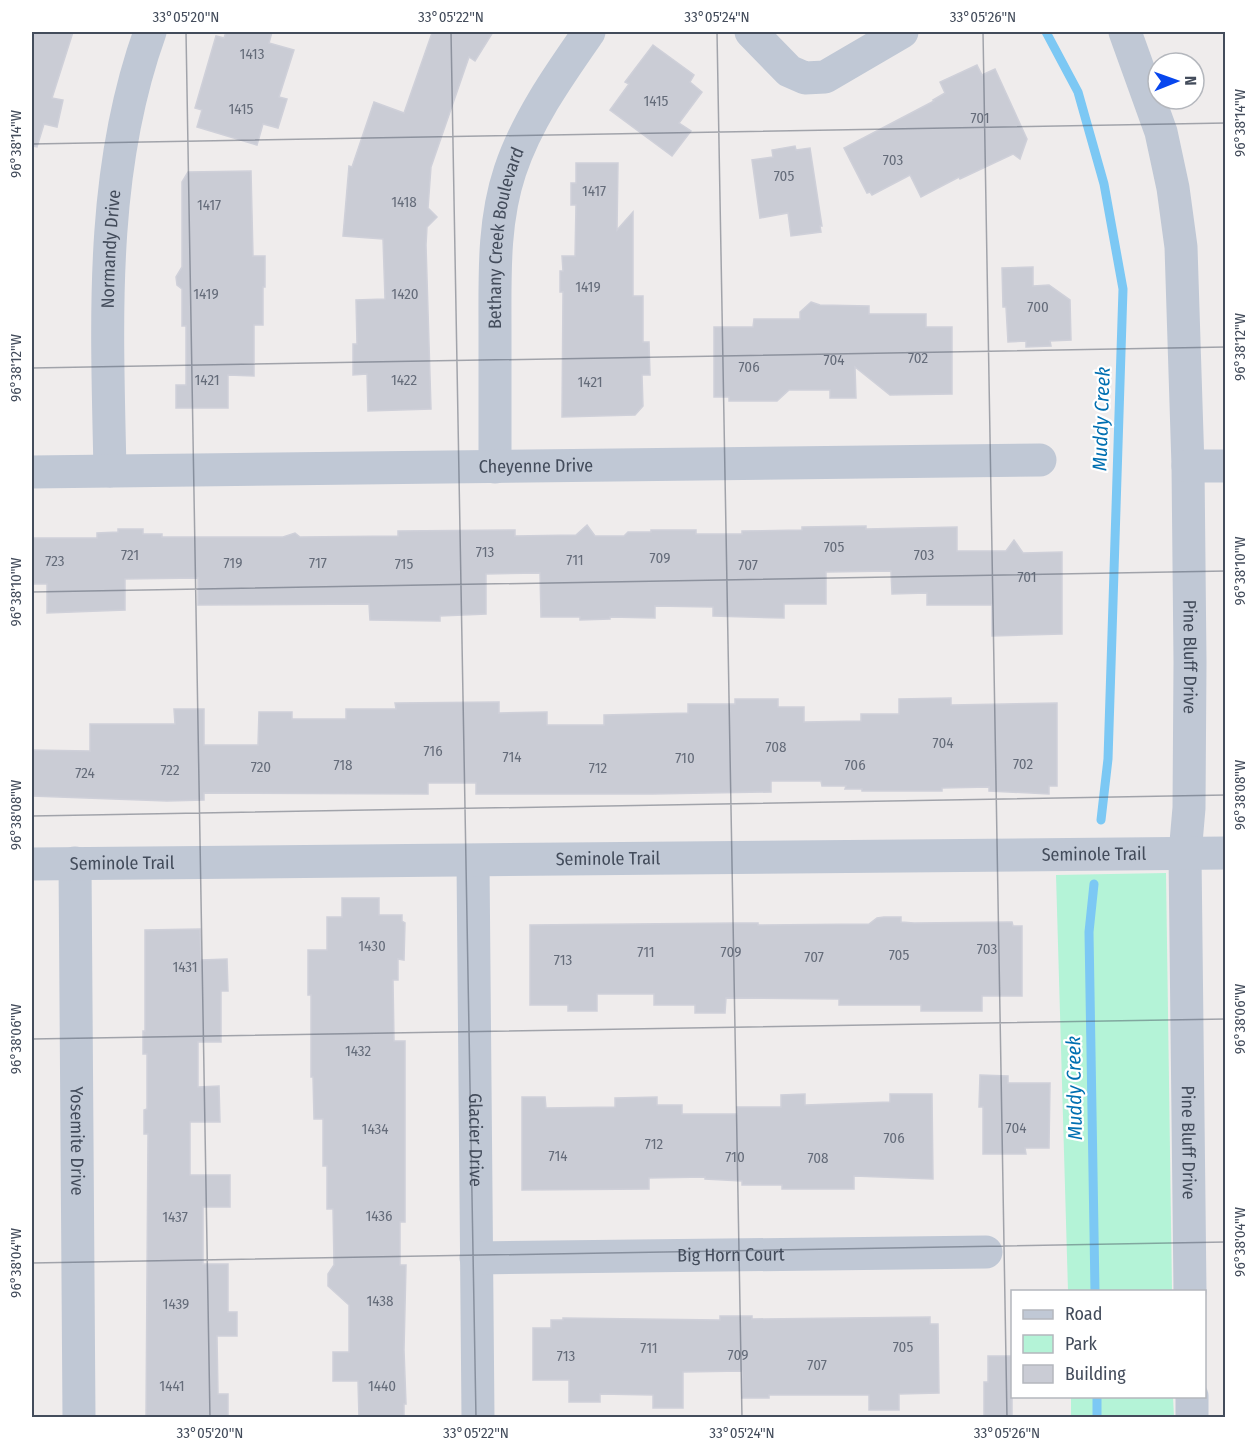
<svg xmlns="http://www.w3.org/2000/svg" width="1257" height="1449" viewBox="0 0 1257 1449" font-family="'Fira Sans Condensed',sans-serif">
  <rect width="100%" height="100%" fill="#efecec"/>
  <g fill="#b4f3d7">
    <path d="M1166,873L1172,1291H1068L1056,875Z"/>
    <path d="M1071,1397H1173L1174,1417H1071Z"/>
  </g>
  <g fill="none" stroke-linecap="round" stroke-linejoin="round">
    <g stroke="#7cc8f4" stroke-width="9">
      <path d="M1046,32L1078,92L1104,184L1123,289L1108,759L1101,820"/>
      <path d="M1094,884L1089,932L1095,1292"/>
      <path d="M1097,1396V1418"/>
    </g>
  </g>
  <g fill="#caccd5" stroke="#cfd0d9" stroke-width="1.5">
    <path d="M32,32H73L52,98L63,100L57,127L44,124L37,147L32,146Z"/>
    <path d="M226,32H272L269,43L294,50L279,97L287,99L278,128L263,124L257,145L197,127L202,110L195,108L216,36L224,38Z"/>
    <path d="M430,32H493L475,61L469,57L431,167L428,208L437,217L427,227L426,245L431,409L368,411L367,374L353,375V344H357L356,300L385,299L383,239L343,236L349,166L352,167L374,102L404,113L432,33Z"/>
    <path d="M653,45L694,75L690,82L702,92L679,123L691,131L672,156L610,110L629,84L625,82Z"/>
    <path d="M977,65L982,75L995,69L1027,139L1020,159L1013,154L960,179L959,177L921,197L910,175L872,195L870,192L867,193L844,148L934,101L933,100L945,93L940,82Z"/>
    <path d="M795,146L796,150L810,148L822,226H820L821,232L791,236L788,213L760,218L752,160L773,157L772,150Z"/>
    <path d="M576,163H618L617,230L633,212V296H643V342H649L650,375H642L643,406L635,415L562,417L563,292H560V271H563L562,256H575L576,205H571V183H576Z"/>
    <path d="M251,171L253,256H265V287H263V325H254V376L228,375V408H176V385H186V326H182V289L177,285L176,277L182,267V182L188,172Z"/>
    <path d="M1033,267V286L1049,285L1070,300L1071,340L1050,341L1051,346L1026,347V341L1008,342L1006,307H1003L1002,268Z"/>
    <path d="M811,302L820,305L869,306V314H926V327H952V394L890,395L855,367L856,398H830V390H789L777,401H729V397H714V327H753L754,319H800V312Z"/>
    <path d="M587,525L595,536H624L628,532H651V530H696V534H742V531L802,530V527L866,526V529L957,527V551H1006L1014,540L1023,553L1062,552V634L992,636V605H927V593L892,594L891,571L826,572V604H784V618L713,616V607L655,606V618L610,617V619L580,620V617H541L540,573L486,574V614L440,616V621L370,620L369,604L198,605V578L125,579V610L47,613V584H32V538H97V533L118,532V529H143V534H162V537H283L295,533L300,537L398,536V531L515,530V536L576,535Z"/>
    <path d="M951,698V705L1057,703V786H1049V794L989,791V787L942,788V791H862V789H845L846,786H822L821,781H771V792L652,794H476V783H428V794L204,793V800L167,801L32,796V750L90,751V724H175L174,709H204V745H258L259,712H292V719H346V709H396L395,703L499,702V713L547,712V725H604V715L688,713V704H735V699H778V707H804V722L861,721V714H899V699Z"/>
    <path d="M342,898H379V915H402V921L405,923L404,960L398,959V980H393L394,1041H405V1222H400V1265H406L404,1350L406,1404H404V1418H359L358,1381H333V1352H349V1305L328,1286V1274L334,1265L333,1209H327V1166H323V1119H314L313,1077H311V995H308V950H327V917H342Z"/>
    <path d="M884,917H901V922L914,923L1012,922L1013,926H1022V996H982V1011H921V1005H839V999L726,998L725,1013H695V1005H654V994H597V1011H568V1005H530V925L735,923H758V925L869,924L877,918Z"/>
    <path d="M200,929L201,960L227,959L228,991H221V1042H198V1087L219,1086L220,1122H190V1175H230V1207H203V1264H228V1312H237V1336H217L218,1394H228V1418H146L148,1134H144V1110L147,1109V1054H143V1031H145V930Z"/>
    <path d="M980,1075L1008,1076V1083H1050L1049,1148H1025L1026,1154H983V1107H979Z"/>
    <path d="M805,1094V1105L890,1102V1094H932L933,1179L854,1176V1189H782V1185H742V1181L705,1179V1177L649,1178V1189L522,1190V1097H545L546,1108L615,1107V1098L657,1097V1105H682V1114H737V1107H781V1095Z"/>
    <path d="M720,1316H752V1319L930,1317V1324H938L939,1393L899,1394V1410H869V1395H769V1398H742V1371L683,1372V1408H653V1395L600,1394V1402H569V1380H533V1328H551V1320H563V1318L720,1320Z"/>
    <path d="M988,1356H1012V1418H984V1382H988Z"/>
  </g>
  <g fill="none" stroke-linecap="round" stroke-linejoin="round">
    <g stroke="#c0c8d5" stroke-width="33">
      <path d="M751,32L789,71L805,78L825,77L902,32"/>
      <path id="s1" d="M1125,32L1161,132L1173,188L1181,247L1188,466L1190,662L1189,808L1185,854L1190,1292"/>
      <path d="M1188,466H1226"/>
      <path id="s2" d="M495,467C495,421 495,375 495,329C495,276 493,222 510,171C527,120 559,75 589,32"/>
      <path id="s3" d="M110,471C107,323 99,174 150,32"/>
      <path id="s4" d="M32,472L1040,460"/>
      <path id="s5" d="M473,861L478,1418"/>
      <path id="s6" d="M75,863L79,1418"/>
      <path id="s7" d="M32,864L1226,853"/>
      <path id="s8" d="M476,1258L986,1252"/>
      <path d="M1192,1396V1418"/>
    </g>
  </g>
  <path fill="none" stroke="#434c5b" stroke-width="1.5" stroke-opacity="0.45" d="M186,32L210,1418M451,32L476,1418M717,32L742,1418M983,32L1007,1418M32,144L1226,123M32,368L1226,347M32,592L1226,571M32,816L1226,795M32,1039L1226,1019M32,1263L1226,1242"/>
  <g text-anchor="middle" stroke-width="4.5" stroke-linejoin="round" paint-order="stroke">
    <g font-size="15" fill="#656c7a">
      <text x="252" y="59">1413</text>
      <text x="656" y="106">1415</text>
      <text x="241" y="114">1415</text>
      <text x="980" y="123">701</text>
      <text x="893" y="165">703</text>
      <text x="784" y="181">705</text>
      <text x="594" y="196">1417</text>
      <text x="404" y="207">1418</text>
      <text x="209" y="210">1417</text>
      <text x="588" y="292">1419</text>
      <text x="206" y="299">1419</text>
      <text x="405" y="299">1420</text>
      <text x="1038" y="312">700</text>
      <text x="918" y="363">702</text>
      <text x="834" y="365">704</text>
      <text x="749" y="372">706</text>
      <text x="207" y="385">1421</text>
      <text x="404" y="385">1422</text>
      <text x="590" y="387">1421</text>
      <text x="834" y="552">705</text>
      <text x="485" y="557">713</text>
      <text x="130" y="560">721</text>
      <text x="924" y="560">703</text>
      <text x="660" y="563">709</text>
      <text x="575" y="565">711</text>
      <text x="55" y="566">723</text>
      <text x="233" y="568">719</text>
      <text x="318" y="568">717</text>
      <text x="404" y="569">715</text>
      <text x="748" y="570">707</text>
      <text x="1027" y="582">701</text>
      <text x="943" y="748">704</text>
      <text x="776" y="752">708</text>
      <text x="433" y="756">716</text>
      <text x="512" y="762">714</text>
      <text x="685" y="763">710</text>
      <text x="1023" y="769">702</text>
      <text x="343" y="770">718</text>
      <text x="855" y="770">706</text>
      <text x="261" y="772">720</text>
      <text x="598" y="773">712</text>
      <text x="170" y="775">722</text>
      <text x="85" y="778">724</text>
      <text x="372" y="951">1430</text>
      <text x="987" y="954">703</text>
      <text x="646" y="957">711</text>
      <text x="731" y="957">709</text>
      <text x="899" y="960">705</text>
      <text x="814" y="962">707</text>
      <text x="563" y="965">713</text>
      <text x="185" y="972">1431</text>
      <text x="358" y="1056">1432</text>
      <text x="1016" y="1133">704</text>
      <text x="375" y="1134">1434</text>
      <text x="894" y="1143">706</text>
      <text x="654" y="1149">712</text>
      <text x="558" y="1161">714</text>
      <text x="735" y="1162">710</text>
      <text x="818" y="1163">708</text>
      <text x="379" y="1221">1436</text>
      <text x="175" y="1222">1437</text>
      <text x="380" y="1306">1438</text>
      <text x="176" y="1309">1439</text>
      <text x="903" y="1352">705</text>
      <text x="649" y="1353">711</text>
      <text x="738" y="1360">709</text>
      <text x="566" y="1361">713</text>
      <text x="817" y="1370">707</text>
      <text x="172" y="1391">1441</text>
      <text x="382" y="1391">1440</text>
    </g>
    <g font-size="18" fill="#434c5b" stroke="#fff">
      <text dy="6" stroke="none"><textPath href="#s2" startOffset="230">Bethany Creek Boulevard</textPath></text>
      <text dy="6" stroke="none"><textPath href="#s3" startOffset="222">Normandy Drive</textPath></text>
      <text dy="6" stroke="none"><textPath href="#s4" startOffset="504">Cheyenne Drive</textPath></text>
      <text dy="6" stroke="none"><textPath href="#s1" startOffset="633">Pine Bluff Drive</textPath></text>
      <text dy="6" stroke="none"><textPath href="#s7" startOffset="1062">Seminole Trail</textPath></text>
      <text dy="6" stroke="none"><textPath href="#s7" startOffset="576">Seminole Trail</textPath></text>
      <text dy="6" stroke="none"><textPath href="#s7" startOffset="90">Seminole Trail</textPath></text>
      <text dy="6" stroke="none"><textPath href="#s5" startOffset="279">Glacier Drive</textPath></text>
      <text dy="6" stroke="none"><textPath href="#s6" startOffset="278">Yosemite Drive</textPath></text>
      <text dy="6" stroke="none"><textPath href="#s1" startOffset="1119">Pine Bluff Drive</textPath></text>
      <text dy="6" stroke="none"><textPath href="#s8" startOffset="255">Big Horn Court</textPath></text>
    </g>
    <g font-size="20" font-style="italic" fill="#006fb1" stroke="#fff">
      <text transform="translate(1101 419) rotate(-88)" y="7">Muddy Creek</text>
      <text transform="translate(1074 1088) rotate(-91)" y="7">Muddy Creek</text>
    </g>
  </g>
  <rect width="1257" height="1449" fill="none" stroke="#ffffff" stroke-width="66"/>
  <rect x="1011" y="1290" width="195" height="108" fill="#ffffff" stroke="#b4b7bd" stroke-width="1.5"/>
  <rect x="1023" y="1310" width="30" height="9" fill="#c0c8d5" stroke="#b4b7bd" stroke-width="1.5"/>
  <text x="1065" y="1320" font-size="18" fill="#434c5b">Road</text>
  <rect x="1023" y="1335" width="30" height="18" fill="#b4f3d7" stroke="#b4b7bd" stroke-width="1.5"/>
  <text x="1065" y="1350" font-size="18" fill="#434c5b">Park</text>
  <rect x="1023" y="1365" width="30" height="18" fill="#caccd5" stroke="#b4b7bd" stroke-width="1.5"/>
  <text x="1065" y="1380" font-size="18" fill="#434c5b">Building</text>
  <g transform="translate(1176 81) rotate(89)"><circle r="28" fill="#ffffff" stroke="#b4b7bd" stroke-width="1.5"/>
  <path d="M0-4.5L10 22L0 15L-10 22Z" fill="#0746ee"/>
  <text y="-9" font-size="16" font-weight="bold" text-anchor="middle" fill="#434c5b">N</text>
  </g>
  <rect x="33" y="33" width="1191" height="1383" fill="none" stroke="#434c5b" stroke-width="2"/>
  <g font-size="15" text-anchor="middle" fill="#434c5b">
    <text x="186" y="22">33°05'20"N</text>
    <text x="451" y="22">33°05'22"N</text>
    <text x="717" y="22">33°05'24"N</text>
    <text x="983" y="22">33°05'26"N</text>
    <text transform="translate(1240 123) rotate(-90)" y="5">96°38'14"W</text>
    <text transform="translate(16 144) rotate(-90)" y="5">96°38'14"W</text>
    <text transform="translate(1240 347) rotate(-90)" y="5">96°38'12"W</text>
    <text transform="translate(16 368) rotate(-90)" y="5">96°38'12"W</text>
    <text transform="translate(1240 571) rotate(-90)" y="5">96°38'10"W</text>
    <text transform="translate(16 592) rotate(-90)" y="5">96°38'10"W</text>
    <text transform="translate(1240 795) rotate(-90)" y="5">96°38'08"W</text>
    <text transform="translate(16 815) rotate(-90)" y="5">96°38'08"W</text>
    <text transform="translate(1240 1019) rotate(-90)" y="5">96°38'06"W</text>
    <text transform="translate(16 1039) rotate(-90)" y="5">96°38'06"W</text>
    <text transform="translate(1240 1242) rotate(-90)" y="5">96°38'04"W</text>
    <text transform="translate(16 1263) rotate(-90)" y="5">96°38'04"W</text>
    <text x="210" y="1438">33°05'20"N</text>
    <text x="476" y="1438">33°05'22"N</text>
    <text x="742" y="1438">33°05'24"N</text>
    <text x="1007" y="1438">33°05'26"N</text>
  </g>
</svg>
